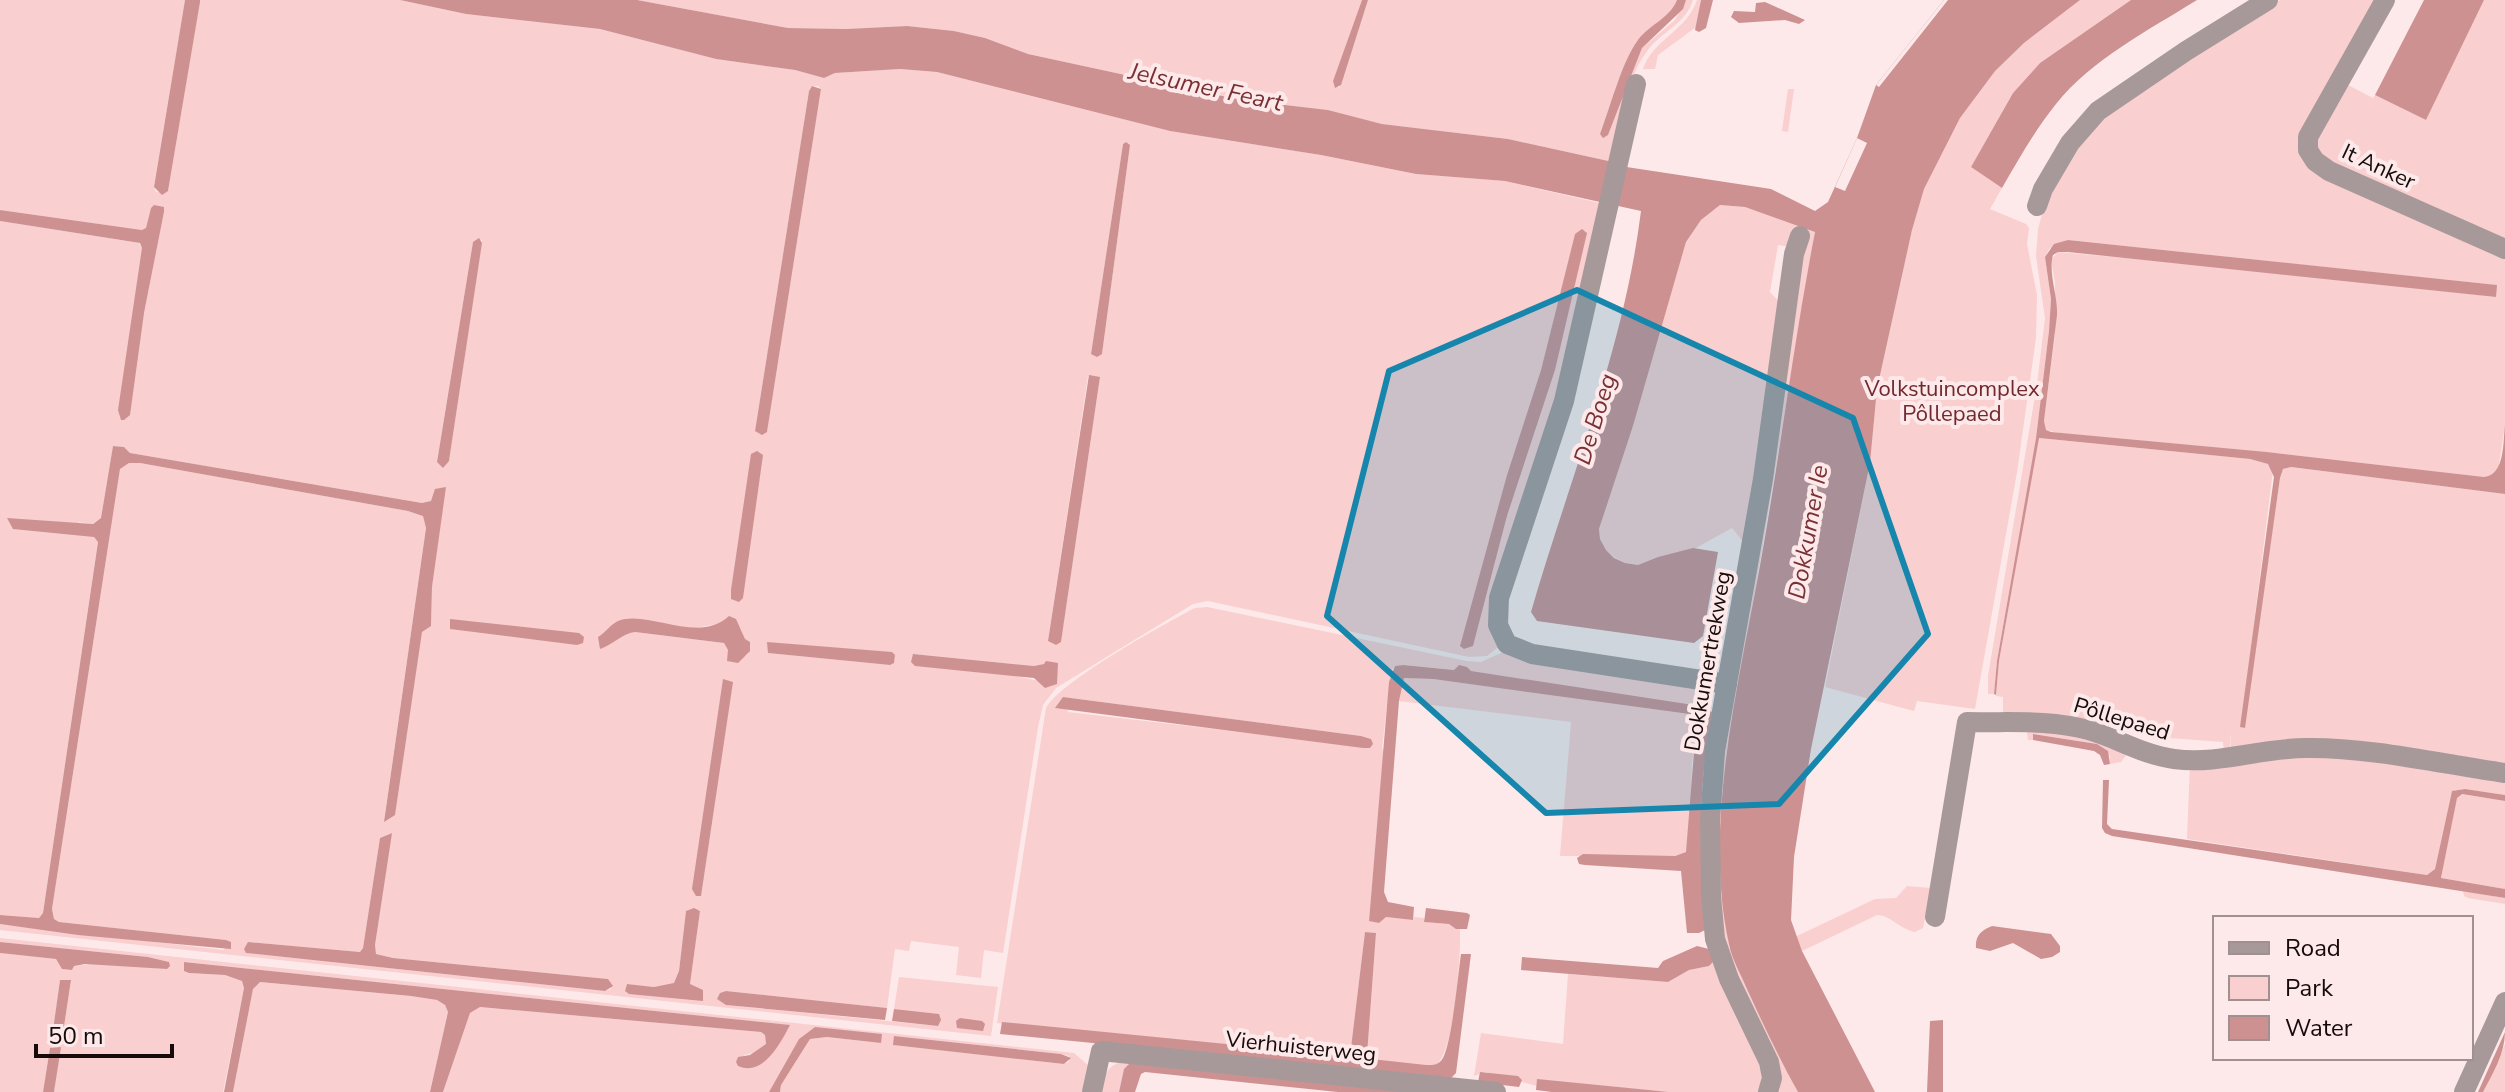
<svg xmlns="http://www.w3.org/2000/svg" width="2505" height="1092" viewBox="0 0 2505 1092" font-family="'Nunito Sans',sans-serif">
  <rect width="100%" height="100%" fill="#fde9e9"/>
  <g fill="#f9cfcf" fill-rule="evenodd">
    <path d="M0,0H185L154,187L156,192L168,191L200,0H400L466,14L600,29L716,59L795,70L824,78L835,73L900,69L937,72L1170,131L1321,155L1416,174L1505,181L1604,204L1556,399L1517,516L1501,645L1487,656L1469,657L1208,601L1193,604L1056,688L1043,705L1038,727L1003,953L984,950L981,978L956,975L959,947L911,941L909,951L895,949L887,1008L727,991L720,993L726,1005L938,1026V1014L894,1009L899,977L998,987L991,1036L0,930V924L224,950L226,940L59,922L54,919L52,909L120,469L129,463H140L408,511L423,515L426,528L384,821L422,631L431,626L432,587L445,488L431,502L422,503L130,453L124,447L113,446L101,518L92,524L78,522L98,541L43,913L39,918L0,915V221L139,243L142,248L144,313L164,212L163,207L151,208L146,229L142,230L0,210ZM812,86H818L821,89L767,431H755L809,91ZM1126,142L1130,145L1102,354H1091L1123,144ZM1586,231L1555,370L1507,516L1473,646L1464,649L1507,475L1541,370L1575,234ZM482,240L449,461H437L473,242ZM1088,376L1100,378L1061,641L1056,645L1048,641ZM723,623L741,629L748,654L743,657L728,650L724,643L635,632L598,637L607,631L700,627ZM768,653L895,655L894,662L890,665ZM913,654L1034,666L1044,664L1039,681ZM391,833L375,945L376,954L393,958L608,979L611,989L605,991L246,953L248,942L360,952L363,948L380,838ZM700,910L690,984L625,991L627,984L654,987L674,984L679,971L686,911Z"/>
    <path d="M637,0H1362L1333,81L1339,88L1368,0H1677C1668,22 1643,29 1631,51C1618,76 1610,107 1600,134L1603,137L1608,135L1642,48L1675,20L1686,0H1693C1685,25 1662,31 1648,50C1625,79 1621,126 1613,162L1508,139L1382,124L1328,110L1241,100L1028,54L985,38L954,31L907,26L846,29L788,28Z"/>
    <path d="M1697,0H1701L1696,27L1658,55L1655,69H1643C1653,39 1687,31 1697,0Z"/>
    <path d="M2080,0H2131L2040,63L2013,93L1971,167L2002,188L1990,209L2026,224L2029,228L2027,244L2037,295L2036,338L2017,472L1975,709L1917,701L1914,711L1825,687L1870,463L1877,389L1912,230L1924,189L1960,118L1994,71L2024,43Z"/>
    <path d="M2280,0H2377L2301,149L2505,257V425L2498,470L2490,477H2483L2267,452L2059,433L2046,430L2044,421L2055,334V282L2051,260L2058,252L2281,272L2496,297V285L2068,240L2049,249L2045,257L2051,299L2049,331L2036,438L1997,661L1994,694H1988V676L2037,384L2045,318L2036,256L2038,229L2043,211L2076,146L2101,117Z"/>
    <path d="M2484,0H2505V241L2321,157L2315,139L2348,85L2373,98L2375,95L2426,120Z"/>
    <path d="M1788,89H1794L1788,132L1782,131Z"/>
    <path d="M1720,205L1745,207L1799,225L1792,247L1778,245L1770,292L1783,306L1748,548L1732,528L1696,548L1658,557L1638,565L1625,563L1614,557L1606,550L1600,539L1599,529L1633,426L1686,242L1701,220Z"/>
    <path d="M1807,229L1815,232L1722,790L1721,859L1729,944L1798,1092H1778L1780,1089L1725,958L1714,810L1801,245Z"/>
    <path d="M2038,438L2250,459L2268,464L2273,470L2241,727L2244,728L2280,478L2283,469L2291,467L2505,494V769L2363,748L2231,753V731L2230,753L2224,754L2223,742L2169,738L2110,723L2107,732L2007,717L2003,711V697L1996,696L1999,661Z"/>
    <path d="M1207,607L1467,661L1481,662L1503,652L1700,687L1709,693L1706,708L1470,671L1467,667L1455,670L1403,665L1395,666L1391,671L1382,748L1384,752L1369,920L1379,923L1385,917L1413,920L1414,917L1424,918L1425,922L1449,924L1460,929C1461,954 1455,1051 1436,1065C1415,1065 1384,1067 1367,1055L1376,933L1365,932L1350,1056L997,1023L1046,708C1061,681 1164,624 1195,608ZM1063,697L1361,736L1371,739L1370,747L1068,712Z"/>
    <path d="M1404,678L1433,679L1694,713L1698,719L1692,763L1690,828L1686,852L1675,856H1560L1571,722L1399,701Z"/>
    <path d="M2026,727L2065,730L2127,754L2121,762L2110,764V756L2097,744L2034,734L2033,740H2028Z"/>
    <path d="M2310,752L2505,778V795L2465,789L2452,791L2435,869L2427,875L2187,839L2190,765Z"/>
    <path d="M2461,794L2505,801V889L2441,878L2456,798Z"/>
    <path d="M1907,886L1931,888L1923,928L1915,932C1898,928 1890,915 1877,915L1802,951L1795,937L1875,899L1896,898Z"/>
    <path d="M2463,891L2505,898V904L2468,898L2464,896Z"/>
    <path d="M0,938L1074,1053L1089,1066L1083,1092H780L781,1085L810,1039L827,1037L881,1043L815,1027L799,1039L769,1092H443L470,1013L480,1007L761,1032L765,1035L766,1044L758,1052L744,1055L738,1066C762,1077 782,1042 789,1025L185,962L189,973L225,975L242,981L244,988L223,1092H54L60,1048H50L43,1092H0V953L56,959L62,969L72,970L74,966L100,963L167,969L169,962L148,957L0,942ZM60,980L71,981L63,1032L53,1030ZM894,1036L1061,1054L1069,1056V1062L1064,1064L894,1045Z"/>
    <path d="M1713,962L1763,1063L1760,1092H1669L1537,1080V1086L1485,1072L1474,1076L1481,1033L1563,1044L1568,974L1668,982L1689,970L1709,966Z"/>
    <path d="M259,982L411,996L437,1000L445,1005L448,1012L430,1092H233L253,988Z"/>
    <path d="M2505,1044V1092H2483Z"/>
    <path d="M1140,1058L1124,1070L1119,1092H1100C1106,1064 1114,1062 1140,1058Z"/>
  </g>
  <g fill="#cd9192">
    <path d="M185,0H200V2L168,191L162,195L154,187Z"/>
    <path d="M400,0H637L788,28L846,29L907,26L954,31L985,38L1028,54L1241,100L1328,110L1382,124L1508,139L1613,162L1620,166L1771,189L1815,211L1828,202L1857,138L1876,85L1944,0H2080L2024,43L1995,71L1960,118L1924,189L1912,230L1877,389L1870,463L1811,749L1794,857L1791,920L1802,951L1875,1092H1798C1779,1058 1763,1024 1747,989C1741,974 1732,960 1729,944C1701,818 1743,668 1764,543C1782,439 1795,335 1815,232L1745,207L1720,205L1701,220L1686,242L1633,426L1599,529L1600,539L1606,550L1614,558L1625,563L1638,565L1658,557L1693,548L1718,552L1703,636L1694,643L1537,621L1531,612C1569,480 1624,349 1641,211L1505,181L1416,174L1321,155L1170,131L937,72L900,69L835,73L824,78L795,70L716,59L600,29L466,14Z"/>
    <path d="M1362,0H1368L1341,85L1335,88L1333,81Z"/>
    <path d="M1677,0H1686L1683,9L1642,48L1608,135L1603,138L1600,134C1610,108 1622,61 1638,40C1650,24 1669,19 1677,0Z"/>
    <path d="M1701,0H1713L1706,28L1699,32L1695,30Z"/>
    <path d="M2131,0H2197C2149,30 2092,59 2056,104C2035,130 2019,159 2002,188L1971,167L2013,93L2040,63Z"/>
    <path d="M2424,0H2484L2426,120L2375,95Z"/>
    <path d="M1765,2L1805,20L1799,24L1785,20L1739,23L1731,17L1734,11L1755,12L1756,3Z"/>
    <path d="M812,86L821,89L767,432L762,435L755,431L809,91Z"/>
    <path d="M1126,142L1130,145L1102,354L1097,357L1091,354L1123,144Z"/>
    <path d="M154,205L164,207V212L144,313L130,415L124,420H121L118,410L142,248L140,243L0,221V210L142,230L146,228L151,208Z"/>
    <path d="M1582,229L1587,233L1555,370L1507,516L1473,646L1464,649L1460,646L1507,475L1541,370L1575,234Z"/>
    <path d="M479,238L482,243L449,461L443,468L437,462L473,242Z"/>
    <path d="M2068,240L2497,285L2496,297L2068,252H2058L2053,255C2048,273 2058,296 2057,315L2044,421L2046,430L2051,432L2267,452L2484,477C2505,475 2503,442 2505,425V494L2291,467L2283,469L2280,478L2245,728L2240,727L2274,477L2268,464L2250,459L2039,438L1999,661L1996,695L1994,694L1997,661L2036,438L2049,331L2051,299L2045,257L2054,244Z"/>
    <path d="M1089,375L1100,377L1061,642L1056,645L1048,641Z"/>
    <path d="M113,446L124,447L130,453L422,503L431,501L435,489L446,487L432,587L431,626L422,632L395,815L384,822L426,528L423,516L408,511L140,463H129L120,469L52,909L54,919L59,922L226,940L231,942V949L78,935L0,924V915L39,918L43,913L98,542L94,537L13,529L7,518L93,524L101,518Z"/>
    <path d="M757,451L763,455L743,598L739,602L731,599V590L751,454Z"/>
    <path d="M729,616L736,619L745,639L750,642V651L738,663L727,661L728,650L724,643L635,632C621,634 614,644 600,649L598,637C605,633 611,624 618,621C648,609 698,645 729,616Z"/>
    <path d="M450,619L579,633L584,637L583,643L577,645L450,629Z"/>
    <path d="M767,642L892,652L895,655L894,663L890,665L768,653Z"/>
    <path d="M913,654L1034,666L1044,664L1046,661L1058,663L1057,684L1045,688L1034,678L915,666L911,662Z"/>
    <path d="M1403,665L1454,670L1459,665L1467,667L1471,671L1700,706L1712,712C1698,784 1699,857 1705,930L1699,933H1687L1681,871L1585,865L1579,864L1577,858L1583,854L1675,856L1686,852L1697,715L1433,679L1404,678L1399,701L1384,892L1388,902L1414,907L1413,920L1386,917L1379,923L1369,921L1389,682L1395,666Z"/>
    <path d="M723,679L733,682L701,896H696L692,889Z"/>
    <path d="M1063,697L1361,736L1371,739L1373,744L1370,748H1363L1055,708Z"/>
    <path d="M2033,734L2097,744L2108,751L2110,764L2104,765L2100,755L2094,751L2033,740Z"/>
    <path d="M2103,780H2109L2107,824L2112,829L2427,875L2435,869L2452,791L2465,789L2505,795V801L2462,794L2457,798L2441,878L2505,889V898L2112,836L2105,833L2102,828Z"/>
    <path d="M392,833L375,945L376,954L393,958L608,979L613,986L605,991L246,953L244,949L248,942L360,952L363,948L380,838Z"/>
    <path d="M694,908L700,911L690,984L703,990V1001L629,994L625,991L627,984L654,987L674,983L679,971L686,911Z"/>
    <path d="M1426,908L1467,913L1470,915L1467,929H1456L1449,924L1424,922Z"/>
    <path d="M1992,926L2051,934L2060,946V952L2052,957L2041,959L2013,943L1990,951L1976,948C1975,935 1982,930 1992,926Z"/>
    <path d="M1365,932L1376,933L1367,1055L1371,1059L1426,1065C1434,1065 1439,1065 1443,1058C1452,1041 1458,976 1461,954H1471L1456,1073L1451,1078L1000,1034L1002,1022L1350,1056Z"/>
    <path d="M0,942L148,957L169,962L170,966L167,969L85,964L74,966L72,970L62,969L56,959L0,953Z"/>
    <path d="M1697,946L1709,949L1713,962L1709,966L1689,970L1668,982L1521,970L1522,957L1658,968L1663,961Z"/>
    <path d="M184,962L790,1025C780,1044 763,1077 738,1066L736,1062L738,1057L750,1055L766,1044L765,1035L761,1032L480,1007L470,1013L443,1092H430L448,1012L445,1005L437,1000L411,996L260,982L253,989L233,1092H224L244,988L242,981L225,975L189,973L184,971Z"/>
    <path d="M60,980H71L63,1033L53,1030Z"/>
    <path d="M726,991L887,1008L885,1020L726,1005L717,999L720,993Z"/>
    <path d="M894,1009L939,1014L941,1020L938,1026L892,1021Z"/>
    <path d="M960,1018L982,1021L985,1024L983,1031L957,1028L956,1021Z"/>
    <path d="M1943,1020V1092H1927L1930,1021Z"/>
    <path d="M815,1027L882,1034L881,1043L827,1037L810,1039L781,1085L780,1092H769L799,1039Z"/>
    <path d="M2505,1032C2505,1053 2493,1073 2483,1092H2478Z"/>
    <path d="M894,1036L1061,1054L1071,1058L1064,1064L893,1045Z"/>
    <path d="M61,1047L54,1092H43L50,1048Z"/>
    <path d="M1133,1060L1439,1092H1338L1145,1072L1141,1074L1135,1092H1119L1124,1069Z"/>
    <path d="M1480,1072L1518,1076L1522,1080L1519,1087L1478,1082Z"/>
    <path d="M1537,1079L1669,1092H1552L1536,1090Z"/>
  </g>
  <g fill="#fde9e9">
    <path d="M1944,0H1948L1879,87L1876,85Z"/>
    <path d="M1857,138L1867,143L1845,191L1835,187Z"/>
  </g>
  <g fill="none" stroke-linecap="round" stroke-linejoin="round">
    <g stroke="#a79999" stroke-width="20">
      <path d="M2385,0L2308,137V150L2315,161L2329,171L2505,249"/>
      <path d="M1636,84L1564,401L1499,598L1498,625L1507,644L1532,654L1727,684"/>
      <path d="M2037,206L2043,189L2070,143L2098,111L2186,51L2268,0"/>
      <path d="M1935,917L1967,722C2007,723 2049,719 2088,730C2117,738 2143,755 2174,759C2219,765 2261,748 2306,748C2369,747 2442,764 2505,773"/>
      <path d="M1092,1092L1101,1051L1496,1092"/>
      <path d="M1768,1092L1772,1078L1769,1062L1729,979L1715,939L1711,896L1710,821L1715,751L1763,479L1794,254L1800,236"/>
      <path d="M2464,1092L2505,1002"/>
    </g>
  </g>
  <path fill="#1786ad" fill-opacity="0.2" stroke="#1786ad" stroke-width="6" stroke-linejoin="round" d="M1577,290L1853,418L1928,634L1779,804L1546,813L1327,616L1389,371Z"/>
  <g text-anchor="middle" stroke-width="8" stroke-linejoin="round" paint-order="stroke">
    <g font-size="22" fill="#160b0b" stroke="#fde9e9">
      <text transform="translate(2379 166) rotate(25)" y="8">It Anker</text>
      <text transform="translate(1707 661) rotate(-80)" y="8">Dokkumertrekweg</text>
      <text transform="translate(2122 718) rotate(17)" y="8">Pôllepaed</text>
      <text transform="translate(1301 1046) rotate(6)" y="8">Vierhuisterweg</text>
    </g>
    <g font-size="22" fill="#71292f" stroke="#fde9e9">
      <text x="1952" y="396">Volkstuincomplex<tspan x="1952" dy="25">Pôllepaed</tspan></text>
    </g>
    <g font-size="24" font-style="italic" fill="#793035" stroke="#fde9e9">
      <text transform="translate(1206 87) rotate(12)" y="8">Jelsumer Feart</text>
      <text transform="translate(1595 419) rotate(-73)" y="8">De Boeg</text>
      <text transform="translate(1808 532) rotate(-80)" y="8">Dokkumer Ie</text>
    </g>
  </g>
  <rect x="2213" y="916" width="260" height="144" fill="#fde9e9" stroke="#a19090" stroke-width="2"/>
  <rect x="2229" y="942" width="40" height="12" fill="#a79999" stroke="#a19090" stroke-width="2"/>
  <text x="2285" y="956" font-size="24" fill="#160b0b">Road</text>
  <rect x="2229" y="976" width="40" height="24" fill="#f9cfcf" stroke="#a19090" stroke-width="2"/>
  <text x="2285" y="996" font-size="24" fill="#160b0b">Park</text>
  <rect x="2229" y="1016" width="40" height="24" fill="#cd9192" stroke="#a19090" stroke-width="2"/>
  <text x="2285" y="1036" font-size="24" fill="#160b0b">Water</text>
  <path d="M36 1044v12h136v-12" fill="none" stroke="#160b0b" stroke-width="4"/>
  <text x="48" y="1044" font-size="24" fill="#160b0b" stroke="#fde9e9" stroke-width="6" paint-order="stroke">50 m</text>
</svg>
